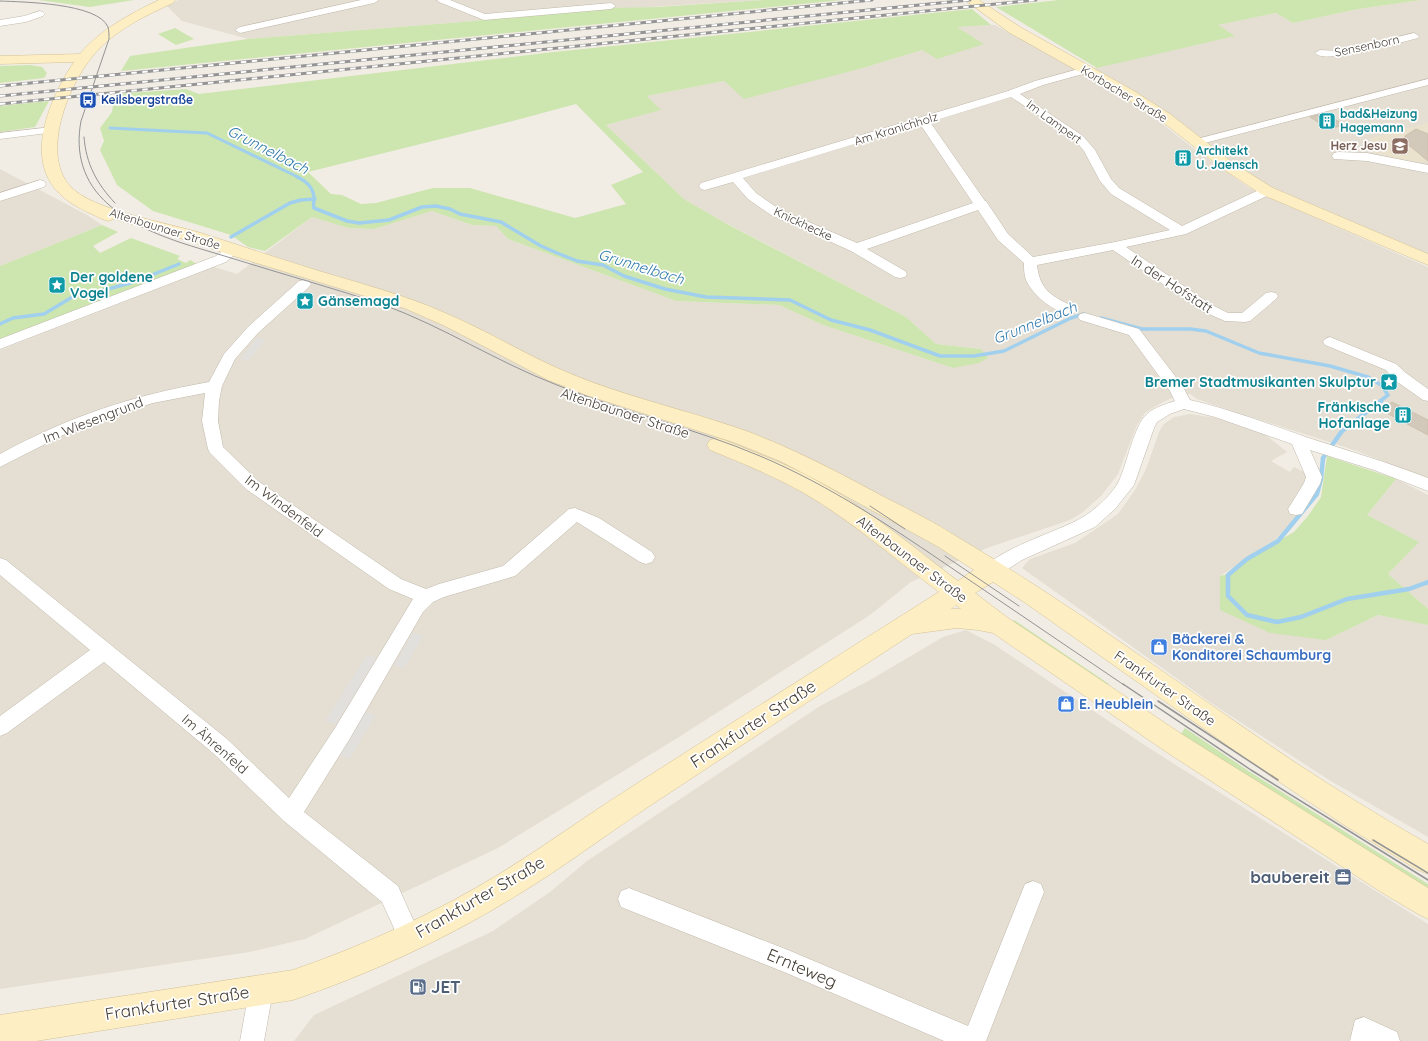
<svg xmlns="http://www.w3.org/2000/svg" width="1428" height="1041" viewBox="0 0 1428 1041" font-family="Quicksand,sans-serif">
  <rect width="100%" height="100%" fill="#f2ede4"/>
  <g fill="#e5dfd3">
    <path d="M178,0H764L501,16L475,21L248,39L182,21L167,6Z"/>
    <path d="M1421,0H1428V260L1267,191L1197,142L1086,70L1234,36L1217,25L1276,13L1293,23L1358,9Z"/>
    <path d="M991,25H995L1129,98L1193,148L1248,187L1270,198L1428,267V480L1357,451L1214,405L1197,399L1190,394L1175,397L1163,402L1145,413L1137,425L1118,474L1102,495L1083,512L1070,520L987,548L911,582L870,615L679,737L498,848L305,939L250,952L0,989V350L214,267L237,274L312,217L348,228L374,229L432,211L472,225L496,226L508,239L676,301L779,305L823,325L953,368L981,349L936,344L906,317L724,222L684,199L606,125L660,110L647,96L724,81L824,77L863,68L922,50L983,44L957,27Z"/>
    <path d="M0,169L87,215L102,225L0,266Z"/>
    <path d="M1190,414L1223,419L1266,435L1287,452L1271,461L1290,472L1294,467L1312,476L1289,507L1300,514L1275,540L1220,576L1326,640L1378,615L1428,625V837L1329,780L1214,705L1022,568L1030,559L1075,543L1118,514L1135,490L1146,469L1159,432L1164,424L1174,417Z"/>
    <path d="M1396,479L1428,495V609L1388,574L1418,542L1367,515Z"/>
    <path d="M966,630L995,645L1149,748L1428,924V1041H294L314,1015L493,931L550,892L587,861L820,706L870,680L943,637Z"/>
  </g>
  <path fill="#ebe2ce" d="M1428,123V162H1413L1374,153L1371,138Z"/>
  <g fill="#cde5ae" fill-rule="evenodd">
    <path d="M38,0H134L90,7Z"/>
    <path d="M764,0H843L121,71L130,56L248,39L475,21L501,16L611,8L657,7Z"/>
    <path d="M1059,0H1421L1358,9L1293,23L1276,13L1218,25L1235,36L1097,68L996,7Z"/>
    <path d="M972,9L991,25L957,27L984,44L937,59L922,50L863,68L744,99L724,81L647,96L661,110L606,125L684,199L727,224L906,317L936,344L981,349L988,358L979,363L953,368L823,325L779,305L676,301L508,239L496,226L472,225L432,211L374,229L348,228L312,217L265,251L248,247L231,235L153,211L117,185L100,150L104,141L100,128L112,112L115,94L186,89L199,94L554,52ZM576,104L643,172L611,185L626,204L575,218L470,188H433L376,203L361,204L342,195L331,194L308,172L501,124Z"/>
    <path d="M175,28L194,39L176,45L158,34Z"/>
    <path d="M30,65L42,67L47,73L44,78L0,83V66Z"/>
    <path d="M49,101L35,127L0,132V106Z"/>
    <path d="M102,225L118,232L93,246L100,253L131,238L180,256L177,259L186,263L190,260L197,264L0,341V266Z"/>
    <path d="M1327,456L1396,479L1367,515L1419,542L1388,574L1428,609V625L1378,615L1326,640L1270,633L1220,610V576L1228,574L1247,559L1294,532L1308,516L1321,497Z"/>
    <path d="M1014,620L1109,684L1107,688L1012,623Z"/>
    <path d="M1185,728L1250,772L1428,884V893L1179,737Z"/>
  </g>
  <g fill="#e2e0dd">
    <path d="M257,338L266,339L249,360L240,359Z"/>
    <path d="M413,633L423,636L404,668L394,665Z"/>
    <path d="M367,655L377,658L336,724L325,721Z"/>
    <path d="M364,711L376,715L349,759L338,755Z"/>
  </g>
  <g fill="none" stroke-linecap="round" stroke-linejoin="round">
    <path stroke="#a1d0ee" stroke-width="3" d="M110,128L207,133L300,178"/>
    <g stroke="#a1d0ee" stroke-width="3.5">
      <path d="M297,177C306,181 314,188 314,199C314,202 313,205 314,208L347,221L359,223L389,220L422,207L436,206L450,209L460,214L501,222L541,246L557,253L577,261L603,265L624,276L665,289L706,297L790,300L831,320L870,330L940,356H974L1004,351L1071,318L1084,314"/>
      <path d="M231,237L290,203L301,200L315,199"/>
      <path d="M86,295L134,282L179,264"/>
      <path d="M1101,318L1142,329H1190L1206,331L1259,353L1330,366L1368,377L1381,385L1388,395L1379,402"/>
      <path d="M0,324L13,318L44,314L74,296"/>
    </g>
    <path stroke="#a1d0ee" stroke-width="4.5" d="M1381,401L1342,431L1323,458L1321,479L1317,494L1278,541L1247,559L1228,575V596L1247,615L1277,622L1301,617L1347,599L1409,589L1428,582"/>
  </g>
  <g fill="#d3c9ba" stroke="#cdc1ae">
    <path d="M1325,113L1344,125L1329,129L1310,117Z"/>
    <path d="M1416,129L1428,134V161L1405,142V136Z"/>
    <path d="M1392,402L1428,420V435L1381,410Z"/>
  </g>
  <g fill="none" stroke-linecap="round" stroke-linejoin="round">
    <defs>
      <g id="street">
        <path d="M361,0H379L374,3L240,33L235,30L240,27Z"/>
        <path d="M437,0H450L485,14L611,3L616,6L611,9L484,20L439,2Z"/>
        <path d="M40,11L43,12L45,14L43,16L26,22L0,26V20L24,16Z"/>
        <path d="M1414,33L1419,36L1418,38C1401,42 1325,65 1315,53L1320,50L1339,51Z"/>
        <path d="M1086,67L1091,70L1090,72L1043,85L1020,94L1083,136L1095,150L1111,179L1119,188L1182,226L1263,188H1271L1273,191L1271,194L1186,234L1126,247L1212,305L1228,313H1242L1266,293L1271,292L1276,293L1278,296L1276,299L1250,321L1245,322L1225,321L1202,311L1113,250L1037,265C1040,291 1052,296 1074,307L1076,310L1074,313C1058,317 1033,295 1027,282C1024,276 1024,269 1024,263L998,240L978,210L867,249L905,271L907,274L905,277L900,278L895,277L851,251L771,215L748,199L733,182L705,190L701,189L699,186L701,183L1008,91L1035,81ZM1011,97L1075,140L1084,151L1100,181L1111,194L1170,230L1115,242L1033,257L1008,234L986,201H985L930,122ZM920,124L973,203L857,243L779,209L756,193L743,178Z"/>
        <path d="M1428,79V85L1197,145L1193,144L1191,142L1193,140Z"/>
        <path d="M52,127L56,128L58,130L56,132L0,139V133Z"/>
        <path d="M1338,152L1367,153L1428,165V173L1367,161L1334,159L1332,156L1334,153Z"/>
        <path d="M40,180L44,181L46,184L44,187L0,201V193Z"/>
        <path d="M233,246L238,247L240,250L226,262L0,349V339L216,256L228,247Z"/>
        <path d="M304,280L309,281L311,284L309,287L258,333L235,359L222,386L219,401L218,421L223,447L258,481L401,579L426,589L439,584L503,566L569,509L575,508L599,518L652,552L655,557L652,562L646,564L640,562L577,522L515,576L444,597L433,602L423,612L349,740L304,812L398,886L415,924L419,939L416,947L408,950L400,947L393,926L382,902L284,821L213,753L104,662L7,733L0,736V716L90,650L0,575V558L6,560L227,739L289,798L335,728L413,599L389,589L246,489L210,453L208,449L202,421L205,393L153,403L108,417L63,435L0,467V454C70,416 131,396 209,382L224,354L248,327L299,281Z"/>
        <path d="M1085,313L1139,329L1182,385L1190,400C1229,409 1266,423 1303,436C1345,450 1387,462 1428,478V491L1374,470L1310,450L1322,477L1320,484L1302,514L1296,515L1290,514L1288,509L1304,483L1306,477L1292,444L1215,417L1184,409L1170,414L1157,422L1154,428L1134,485L1115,509L1095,527L1022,560L999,575L993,577L987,575L984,570C995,549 1061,531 1083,517C1094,511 1114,492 1119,481C1127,464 1134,425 1147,414C1155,407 1166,404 1175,401L1170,391L1129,335L1080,320L1078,317L1080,314Z"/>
        <path d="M1330,337L1396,364L1406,373L1428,389V401L1423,400L1396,381L1386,370L1325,345L1323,342L1325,339Z"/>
        <path d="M1033,881L1041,884L1044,892L986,1041H944L784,972L621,907L618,899L621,891L629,888L788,950L968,1026L1025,884Z"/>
        <path d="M261,979L269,983L273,991L264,1041H240L249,991L253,983Z"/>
        <path d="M1364,1017L1397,1032L1400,1041H1350L1355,1020Z"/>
      </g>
      <g id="secondary">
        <path d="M159,0H175L173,3C147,15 119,28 99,49C71,77 39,152 70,186C91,210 168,223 201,233C241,246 280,259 319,271C362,284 405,295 445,313C486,330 524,354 564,371C624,397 688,410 749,432C796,450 840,473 884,497C908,509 932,521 954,535C1071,604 1180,685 1293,761C1337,790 1382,818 1428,844V874L1418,870L1344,825L1278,781L1024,602L993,582L975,593L1008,618L1183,735L1428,888V919L1418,914L1381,892L1165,751L993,633L978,630L957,628L912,634C823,692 734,750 645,809C603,837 562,868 519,894C448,938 372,973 293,1000L36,1041H0V1015L293,970C365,945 436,913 501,873C545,846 587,815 630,788C733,722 836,657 939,592C895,559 852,521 804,493C774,476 742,463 710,450L707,445L710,440L717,438L724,440C756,453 789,465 819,482C868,509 913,547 958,581L974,570L937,546L824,484L780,461L733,442L586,395L548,380L445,326L404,308L227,254L190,241L114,219L108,221L102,219C88,212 72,206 60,194C23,159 50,98 74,62L0,64V56L80,54C101,29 130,14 159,0ZM956,605L961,609H951Z"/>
        <path d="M965,0H979L1020,27L1134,91L1170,114L1233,163L1273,188L1428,254V265L1261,194L1223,169L1160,120L1124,97L1010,33Z"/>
      </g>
    </defs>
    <use href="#street" stroke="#c0b8aa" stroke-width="1"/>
    <use href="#secondary" stroke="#d4c297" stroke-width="1"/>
    <use href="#street" fill="#fff" fill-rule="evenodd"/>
    <use href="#secondary" fill="#fdeec3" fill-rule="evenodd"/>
    <g stroke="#949494" stroke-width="1">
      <path d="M0,1C23,2 98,3 108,27C109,30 109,36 109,39L81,121C75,153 83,182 108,204C141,234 189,245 231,258C282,274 333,288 384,305C444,327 497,362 557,385C623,412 694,428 760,456C831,486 893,528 956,571C1012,609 1068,647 1124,685"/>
      <path d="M84,137C86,164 97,184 115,203"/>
      <path d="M870,506L905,529"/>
      <path d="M945,556L1019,606"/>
    </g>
    <g stroke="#949494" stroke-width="1.5">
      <path d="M1123,684L1251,770L1428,880"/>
      <path d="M1158,701L1278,780"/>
      <path d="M1373,840L1428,873"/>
    </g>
    <defs>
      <g id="rail">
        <path d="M0,86L872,0"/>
        <path d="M0,96L970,0"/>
        <path d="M0,104L1036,0"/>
      </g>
    </defs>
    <use href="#rail" stroke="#949494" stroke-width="3"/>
    <use href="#rail" stroke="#fff" stroke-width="2" stroke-dasharray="5.5" stroke-linecap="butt"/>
  </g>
  <defs>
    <symbol id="bus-square" viewBox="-11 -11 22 22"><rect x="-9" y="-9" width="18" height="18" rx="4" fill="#1a4fb4" stroke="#fff"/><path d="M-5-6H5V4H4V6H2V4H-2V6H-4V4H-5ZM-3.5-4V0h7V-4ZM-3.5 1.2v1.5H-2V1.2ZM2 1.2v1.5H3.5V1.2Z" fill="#fff"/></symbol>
    <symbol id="building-square" viewBox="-11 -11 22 22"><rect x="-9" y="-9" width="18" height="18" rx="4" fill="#0f9aa8" stroke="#fff"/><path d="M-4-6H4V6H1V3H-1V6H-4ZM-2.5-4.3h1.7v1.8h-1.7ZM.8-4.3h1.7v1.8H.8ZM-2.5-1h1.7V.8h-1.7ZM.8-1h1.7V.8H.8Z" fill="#fff"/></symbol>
    <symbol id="school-square" viewBox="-11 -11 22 22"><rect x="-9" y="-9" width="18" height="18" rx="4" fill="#8d6e63" stroke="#fff"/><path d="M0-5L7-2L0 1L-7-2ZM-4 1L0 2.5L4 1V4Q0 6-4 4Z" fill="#fff"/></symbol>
    <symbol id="sight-square" viewBox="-11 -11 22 22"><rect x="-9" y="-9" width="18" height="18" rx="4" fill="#0f9aa8" stroke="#fff"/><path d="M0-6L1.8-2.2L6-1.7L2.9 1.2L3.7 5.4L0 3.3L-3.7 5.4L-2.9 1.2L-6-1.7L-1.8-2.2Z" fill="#fff"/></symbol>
    <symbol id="shop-square" viewBox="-11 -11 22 22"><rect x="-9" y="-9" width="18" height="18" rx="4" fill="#3f7fe0" stroke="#fff"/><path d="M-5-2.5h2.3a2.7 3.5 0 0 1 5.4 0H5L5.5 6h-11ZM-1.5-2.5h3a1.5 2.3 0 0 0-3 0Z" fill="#fff"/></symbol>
    <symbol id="office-square" viewBox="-11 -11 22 22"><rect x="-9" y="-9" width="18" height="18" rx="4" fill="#5c6f8a" stroke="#fff"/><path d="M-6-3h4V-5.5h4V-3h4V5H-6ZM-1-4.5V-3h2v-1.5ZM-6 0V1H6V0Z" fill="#fff"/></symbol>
    <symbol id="fuel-square" viewBox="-11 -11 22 22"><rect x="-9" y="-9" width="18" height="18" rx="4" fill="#5c6f8a" stroke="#fff"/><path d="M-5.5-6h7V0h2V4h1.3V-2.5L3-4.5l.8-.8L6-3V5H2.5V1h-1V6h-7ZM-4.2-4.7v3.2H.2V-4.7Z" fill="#fff"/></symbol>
  </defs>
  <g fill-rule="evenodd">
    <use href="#bus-square" x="78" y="90" width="20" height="20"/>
    <use href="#building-square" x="1317" y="111" width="20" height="20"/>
    <use href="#school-square" x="1390" y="136" width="20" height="20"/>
    <use href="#building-square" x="1173" y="148" width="20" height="20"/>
    <use href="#sight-square" x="47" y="275" width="20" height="20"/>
    <use href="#sight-square" x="295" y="291" width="20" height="20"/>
    <use href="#sight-square" x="1379" y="372" width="20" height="20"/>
    <use href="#building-square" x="1393" y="405" width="20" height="20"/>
    <use href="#shop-square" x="1149" y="637" width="20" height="20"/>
    <use href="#shop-square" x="1056" y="694" width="20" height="20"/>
    <use href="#office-square" x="1333" y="867" width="20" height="20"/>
    <use href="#fuel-square" x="408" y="977" width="20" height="20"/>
  </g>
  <g text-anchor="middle" stroke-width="3.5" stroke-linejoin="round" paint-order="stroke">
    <g font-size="12" fill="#443d34" stroke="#fff">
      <text transform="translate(1367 46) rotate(-12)" y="4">Sensenborn</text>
      <text transform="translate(1124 94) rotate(31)" y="4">Korbacher Straße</text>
      <text transform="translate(1054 122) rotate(36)" y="4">Im Lampert</text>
      <text transform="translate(896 129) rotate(-17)" y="4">Am Kranichholz</text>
      <text transform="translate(803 224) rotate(25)" y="4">Knickhecke</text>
      <text transform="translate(165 229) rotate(17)" y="4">Altenbaunaer Straße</text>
    </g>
    <g font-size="12" font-weight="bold" fill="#164399" stroke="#fff" text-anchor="start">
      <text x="101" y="104">Keilsbergstraße</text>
    </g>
    <g font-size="12" font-weight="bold" fill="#0d838f" stroke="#fff" text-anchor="start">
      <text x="1340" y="118">bad&amp;Heizung<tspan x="1340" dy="14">Hagemann</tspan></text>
      <text x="1196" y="155">Architekt<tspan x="1196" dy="14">U. Jaensch</tspan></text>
    </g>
    <g font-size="12" font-weight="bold" fill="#785e54" stroke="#fff" text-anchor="end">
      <text x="1387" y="150">Herz Jesu</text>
    </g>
    <g font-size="14" font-weight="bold" fill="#0d838f" stroke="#fff" text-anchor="start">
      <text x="70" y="282">Der goldene<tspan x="70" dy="16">Vogel</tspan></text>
      <text x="318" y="306">Gänsemagd</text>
      <text x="1376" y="387" text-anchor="end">Bremer Stadtmusikanten Skulptur</text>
      <text x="1390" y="412" text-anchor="end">Fränkische<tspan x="1390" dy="16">Hofanlage</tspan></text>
    </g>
    <g font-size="14" fill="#443d34" stroke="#fff">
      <text transform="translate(1172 284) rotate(33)" y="5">In der Hofstatt</text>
      <text transform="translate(625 413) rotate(18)" y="5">Altenbaunaer Straße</text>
      <text transform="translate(93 420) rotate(-21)" y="5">Im Wiesengrund</text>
      <text transform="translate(284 506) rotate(37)" y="5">Im Windenfeld</text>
      <text transform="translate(912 559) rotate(37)" y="5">Altenbaunaer Straße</text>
      <text transform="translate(1165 688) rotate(35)" y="5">Frankfurter Straße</text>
      <text transform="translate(215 744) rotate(41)" y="5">Im Ährenfeld</text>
    </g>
    <g font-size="14" font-weight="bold" fill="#366cbe" stroke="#fff" text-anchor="start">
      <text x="1172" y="644">Bäckerei &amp;<tspan x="1172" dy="16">Konditorei Schaumburg</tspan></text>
      <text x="1079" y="709">E. Heublein</text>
    </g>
    <g font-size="15" font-style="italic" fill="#317aac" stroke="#fff">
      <text transform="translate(268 150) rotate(27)" y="5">Grunnelbach</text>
      <text transform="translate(641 267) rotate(17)" y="5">Grunnelbach</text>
      <text transform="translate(1035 323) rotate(-22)" y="5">Grunnelbach</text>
    </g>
    <g font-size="17" fill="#443d34" stroke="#fff">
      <text transform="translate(753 724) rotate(-33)" y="6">Frankfurter Straße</text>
      <text transform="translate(480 897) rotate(-30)" y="6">Frankfurter Straße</text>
      <text transform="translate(802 968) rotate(23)" y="6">Ernteweg</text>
      <text transform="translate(177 1003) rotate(-9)" y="6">Frankfurter Straße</text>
    </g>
    <g font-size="17" font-weight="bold" fill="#4e5e75" stroke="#fff" text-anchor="end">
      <text x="1330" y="883">baubereit</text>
      <text x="431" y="993" text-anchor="start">JET</text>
    </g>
  </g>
</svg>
